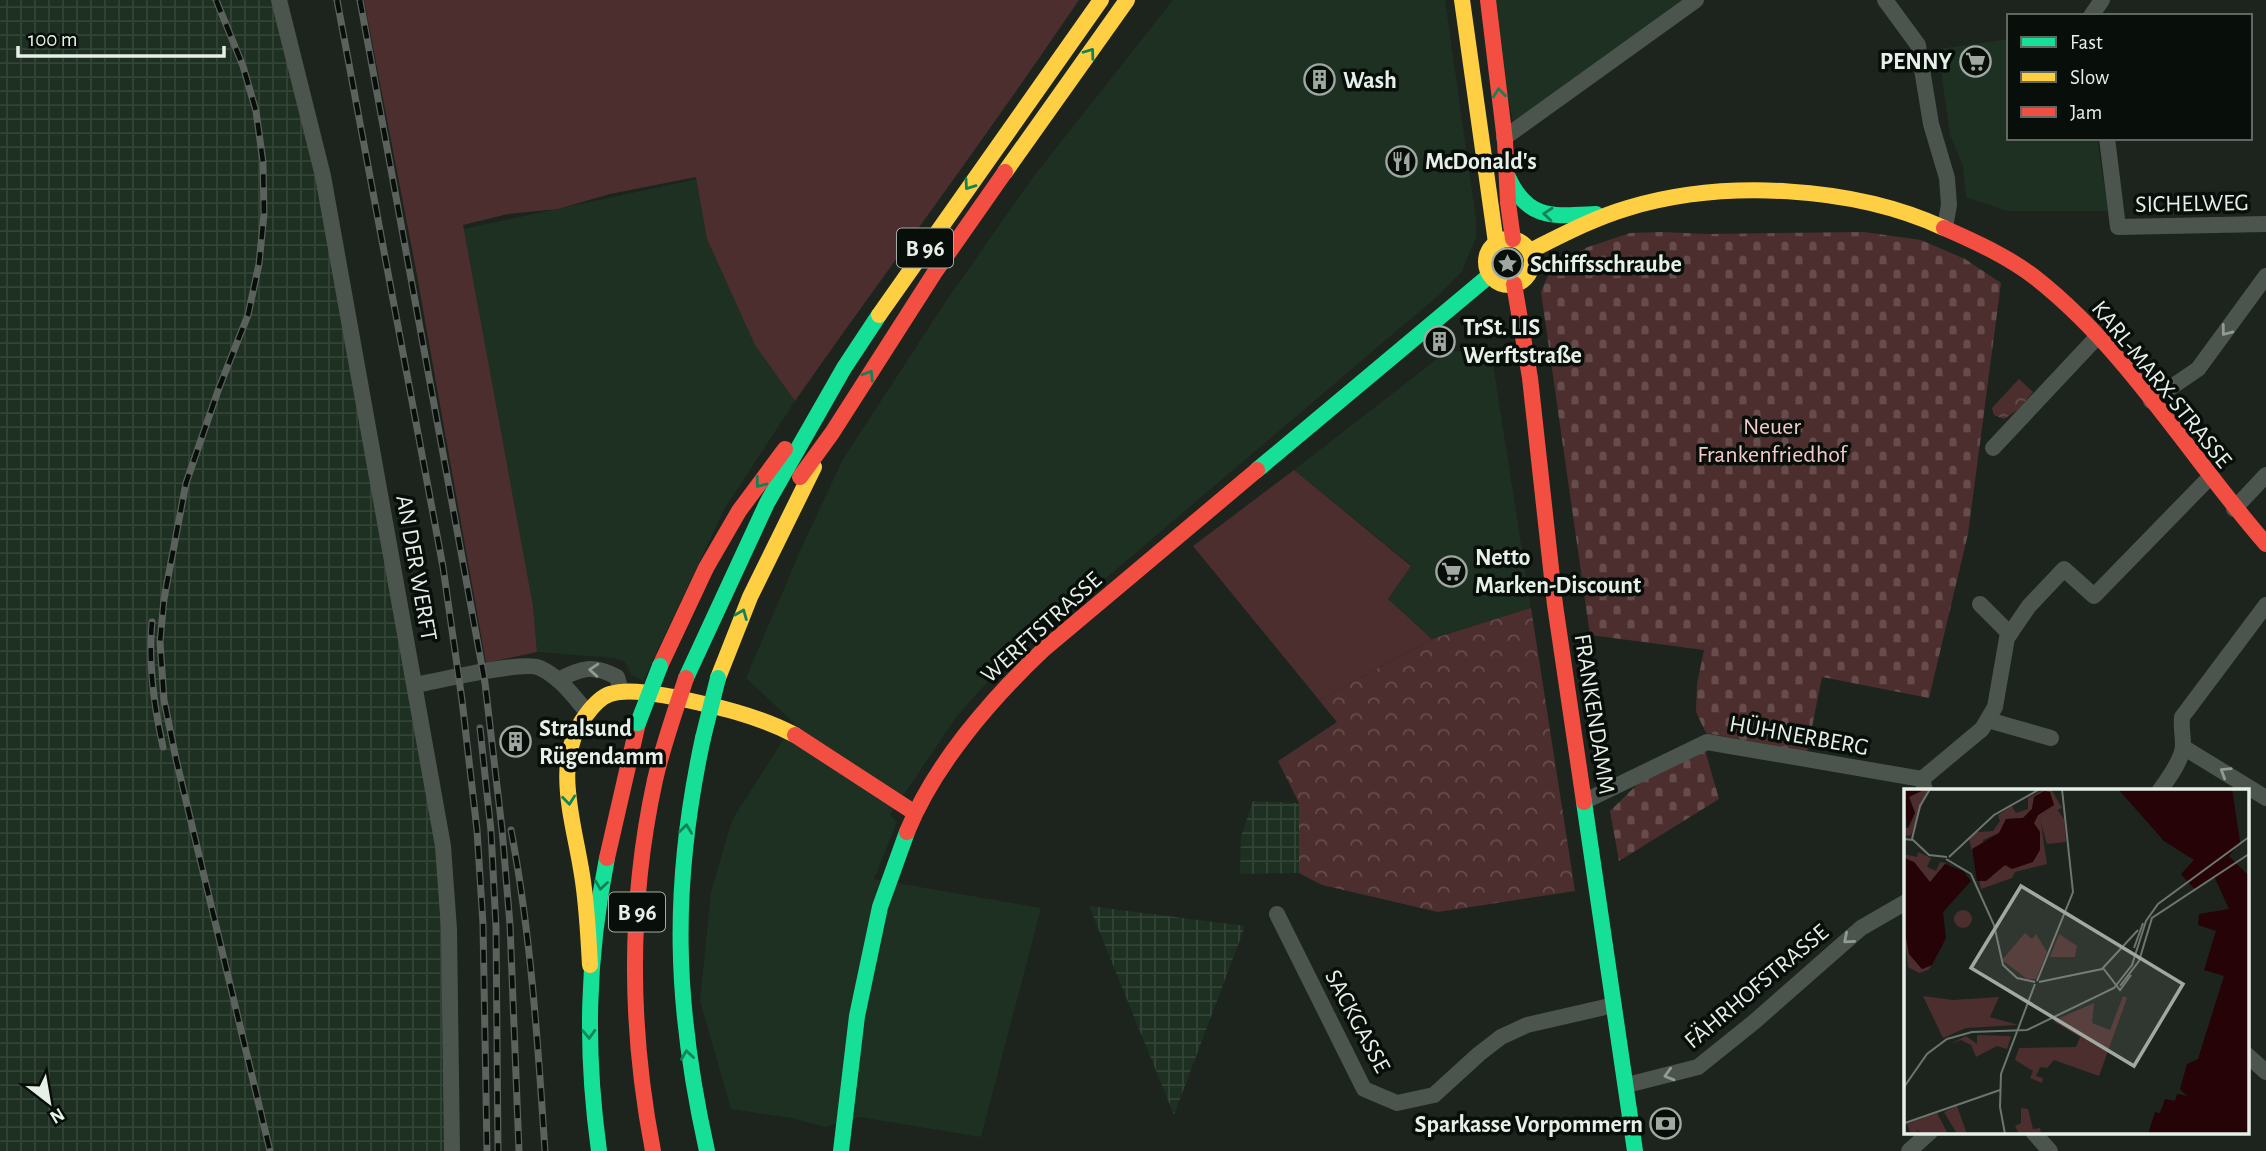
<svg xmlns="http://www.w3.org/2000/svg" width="2266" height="1151" viewBox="0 0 2266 1151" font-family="'Alegreya Sans',sans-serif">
  <defs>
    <pattern id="industrial-grid" width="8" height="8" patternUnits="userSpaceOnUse" patternTransform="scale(1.75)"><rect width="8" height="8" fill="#1d3022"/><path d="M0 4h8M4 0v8" fill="none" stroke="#334437"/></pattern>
    <pattern id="cemetery-stones" width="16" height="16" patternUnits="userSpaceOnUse" patternTransform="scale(1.75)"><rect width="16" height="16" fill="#4c2e2e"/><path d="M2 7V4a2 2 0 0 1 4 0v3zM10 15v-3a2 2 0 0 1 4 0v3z" fill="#664d4c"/></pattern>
    <pattern id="park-crowns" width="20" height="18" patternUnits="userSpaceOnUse" patternTransform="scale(1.75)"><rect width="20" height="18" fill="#4c2e2e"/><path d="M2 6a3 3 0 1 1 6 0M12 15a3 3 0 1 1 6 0" fill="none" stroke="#664d4c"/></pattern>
  </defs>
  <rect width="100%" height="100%" fill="#1c241d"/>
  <g fill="#1d3022">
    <path d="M1173,0H1445L1476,219V238L1462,271L1439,295L1033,640L991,678L957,716L890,815L897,822L874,879L1041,908L981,1137L859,1117L825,1127L791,1118L731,1109L700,1001L711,892L732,820L794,723L746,678L801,549L843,459L948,298L1034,176Z"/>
    <path d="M1488,0H1696L1515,132Z"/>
    <path d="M2009,39V138H2097L2108,211H2008L1966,197L1963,166L1950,135L1938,49Z"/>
    <path d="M697,179L756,345L795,401L725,508L643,681L631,675L625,662L614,658L537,652L533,606L463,229Z"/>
    <path d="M1471,350L1493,364L1531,608L1432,639L1388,599L1411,565L1294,470L1446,352Z"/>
  </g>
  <g fill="url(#industrial-grid)">
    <path d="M0,0H279L323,176L443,846L452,1151H0Z"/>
    <path d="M1253,801L1299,803V873L1240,874L1241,836Z"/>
    <path d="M1089,906L1245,926L1174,1115Z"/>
  </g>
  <g fill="#4c2e2e">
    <path d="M364,0H1079C987,136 889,267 795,401L755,345L707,239L696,177L610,194L558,209L508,214L463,225L533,606L537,652L486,663L416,270Z"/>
    <path d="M1294,470L1411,566L1388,599L1432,639L1319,700L1193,546Z"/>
  </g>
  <g fill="url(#cemetery-stones)">
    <path d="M1662,232L1707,234L1864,232L1921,240L1965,259L2001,283L1968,534L1929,698L1822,677L1807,752L1706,733L1696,712L1697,684L1704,650L1590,635L1541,292L1548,275L1558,262L1588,247L1630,233Z"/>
    <path d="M1705,750L1719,799L1619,861L1610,811L1649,773Z"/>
  </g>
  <g fill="url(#park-crowns)">
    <path d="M2019,379L2033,392L2019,409L2004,419L1994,415L1992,408Z"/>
    <path d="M1531,608L1575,891L1438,912L1322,885L1299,873V803L1278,761L1337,722L1319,700L1432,639Z"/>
  </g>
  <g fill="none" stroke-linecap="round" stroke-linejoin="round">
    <g stroke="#4b544d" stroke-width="16">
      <path d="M279,0L323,176L443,846L449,929L452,1151"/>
      <path d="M1885,0L1918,45L1931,124L1947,178L1949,205L1945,227"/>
      <path d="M2091,16L2102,0"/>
      <path d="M1504,138L1696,0"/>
      <path d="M2107,138L2118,227L2266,224"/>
      <path d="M2151,401L2198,369L2266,276"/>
      <path d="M1993,448L2098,336"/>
      <path d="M2234,509L2266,475"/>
      <path d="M1980,604L2010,634"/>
      <path d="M558,680C581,668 593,664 617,677L621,691"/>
      <path d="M415,685C438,681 523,660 540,668C560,677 574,697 588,713"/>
      <path d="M1988,720L2051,738"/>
      <path d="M2183,747L2266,798"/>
      <path d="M1922,779L1982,729L1995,707L2007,638L2029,606L2064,569L2094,596L2209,478"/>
      <path d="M2160,790C2168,779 2183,759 2183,745C2183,735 2181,727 2182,717L2266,605"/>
      <path d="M1585,801L1707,742L1922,779L1925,790"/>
      <path d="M1277,914L1364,1089L1397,1103L1434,1095L1479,1054L1501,1037L1527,1025L1614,1005"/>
      <path d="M2247,1055L2266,1072"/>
      <path d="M1627,1085L1698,1067L1754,1022L1861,928L1906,902"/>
      <path d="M2033,1132L2050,1151"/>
      <path d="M1909,1151L1930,1132"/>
    </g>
    <g stroke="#16e098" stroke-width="16">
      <path d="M1508,177C1528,221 1554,216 1596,214"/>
      <path d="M1257,470L1490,275"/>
      <path d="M686,678L767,503L844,368L879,315"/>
      <path d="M703,738C671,886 674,1003 707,1151"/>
      <path d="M1584,802L1635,1151"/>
      <path d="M599,1151C585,1050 587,958 607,858"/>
      <path d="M841,1151L857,1016L880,907L907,832"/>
    </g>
    <g stroke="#ffcf43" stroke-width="16">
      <path d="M1462,0L1496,243"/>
      <path d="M1005,172L1127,0"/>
      <circle cx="1509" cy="262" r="23"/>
      <path d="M1530,251C1562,235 1594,218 1628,208C1724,179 1853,186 1944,228"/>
      <path d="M879,315L1101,0"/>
      <path d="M718,678L750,597L814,467"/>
      <path d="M590,965C588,933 587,901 581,869C573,819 552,760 586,715C592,707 600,697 610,694C629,688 654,694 673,697C715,706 757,715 795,735"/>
    </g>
    <g stroke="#f24e42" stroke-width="16">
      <path d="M1488,0L1505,141L1508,203L1513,239"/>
      <path d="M1944,228C1976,242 2009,257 2037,279C2129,352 2189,456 2266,544"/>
      <path d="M1514,284L1530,378L1555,605L1584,802"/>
      <path d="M800,477L832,433L935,272L1005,172"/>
      <path d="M660,666L706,568L739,511L785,449"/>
      <path d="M795,735L915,813"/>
      <path d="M907,832C934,765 991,699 1043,650L1257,470"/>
      <path d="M607,858L638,723"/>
    </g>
    <defs>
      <g id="rail">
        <path d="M216,0L243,66L256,111L263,162L264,214L259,264L248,315L219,388L186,483L164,599L160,642L164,700L176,759L270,1151"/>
        <path d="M337,0L443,567L462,700L477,830L483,924L487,1151"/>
        <path d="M360,0L485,683L502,829L510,925L519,1151"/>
        <path d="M152,622C148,664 154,706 163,747"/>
        <path d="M480,728L491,831L496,927L498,1151"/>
        <path d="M511,830C531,935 538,1045 545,1151"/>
      </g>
    </defs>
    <use href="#rail" stroke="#5b615d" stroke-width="7"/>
    <use href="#rail" stroke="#080e09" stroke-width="4.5" stroke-dasharray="13" stroke-linecap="butt"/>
    <g stroke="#16e098" stroke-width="16">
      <path d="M638,723L660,666"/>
      <path d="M703,738L718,678"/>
    </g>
    <path stroke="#f24e42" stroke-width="16" d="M653,1151C629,1027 628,904 655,780C663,745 675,712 686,678"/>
  </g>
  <defs><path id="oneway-chevron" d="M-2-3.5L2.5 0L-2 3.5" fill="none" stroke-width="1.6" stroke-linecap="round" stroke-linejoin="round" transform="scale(1.75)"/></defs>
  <g stroke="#108258">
    <use href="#oneway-chevron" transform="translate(1090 53) rotate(-54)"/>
    <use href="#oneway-chevron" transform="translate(1499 93) rotate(-96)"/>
    <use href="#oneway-chevron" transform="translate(969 185) rotate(125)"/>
    <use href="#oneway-chevron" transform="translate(1548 214) rotate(-175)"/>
    <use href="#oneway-chevron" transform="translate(869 375) rotate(-58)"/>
    <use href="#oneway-chevron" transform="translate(760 483) rotate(127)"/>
    <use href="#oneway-chevron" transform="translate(742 614) rotate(-68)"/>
    <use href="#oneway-chevron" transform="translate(569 800) rotate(84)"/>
    <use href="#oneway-chevron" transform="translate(686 829) rotate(-83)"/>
    <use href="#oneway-chevron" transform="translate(601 885) rotate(98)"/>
    <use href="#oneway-chevron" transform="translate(589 1034) rotate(88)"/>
    <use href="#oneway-chevron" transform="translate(687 1055) rotate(-98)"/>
  </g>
  <g stroke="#919a93">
    <use href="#oneway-chevron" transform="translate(2226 331) rotate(127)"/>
    <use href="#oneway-chevron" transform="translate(594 670) rotate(-176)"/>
    <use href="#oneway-chevron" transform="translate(2225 772) rotate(-148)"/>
    <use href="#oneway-chevron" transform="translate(1848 939) rotate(139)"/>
    <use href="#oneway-chevron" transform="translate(1669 1075) rotate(164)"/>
  </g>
  <defs>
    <symbol id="supermarket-ring" viewBox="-11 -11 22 22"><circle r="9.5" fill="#080e09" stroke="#9fa8a1" stroke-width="1.5"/><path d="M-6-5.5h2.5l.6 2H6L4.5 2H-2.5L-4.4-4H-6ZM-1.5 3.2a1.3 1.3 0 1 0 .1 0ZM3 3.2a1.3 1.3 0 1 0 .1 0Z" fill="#9fa8a1"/></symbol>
    <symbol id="building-ring" viewBox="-11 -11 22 22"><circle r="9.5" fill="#080e09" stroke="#9fa8a1" stroke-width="1.5"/><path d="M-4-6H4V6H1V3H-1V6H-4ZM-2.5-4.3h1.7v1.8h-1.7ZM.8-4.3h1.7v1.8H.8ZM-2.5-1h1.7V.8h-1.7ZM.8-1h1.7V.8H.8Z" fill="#9fa8a1"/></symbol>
    <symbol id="restaurant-ring" viewBox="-11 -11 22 22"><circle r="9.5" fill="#080e09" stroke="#9fa8a1" stroke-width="1.5"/><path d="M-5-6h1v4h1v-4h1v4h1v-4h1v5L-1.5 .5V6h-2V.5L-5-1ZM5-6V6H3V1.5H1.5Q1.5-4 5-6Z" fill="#9fa8a1"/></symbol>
    <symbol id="sight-ring" viewBox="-11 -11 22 22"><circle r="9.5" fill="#080e09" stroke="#9fa8a1" stroke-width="1.5"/><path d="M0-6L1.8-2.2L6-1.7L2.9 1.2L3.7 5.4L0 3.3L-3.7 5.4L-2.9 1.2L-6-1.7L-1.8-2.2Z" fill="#9fa8a1"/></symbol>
    <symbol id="bank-ring" viewBox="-11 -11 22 22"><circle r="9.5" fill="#080e09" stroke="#9fa8a1" stroke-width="1.5"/><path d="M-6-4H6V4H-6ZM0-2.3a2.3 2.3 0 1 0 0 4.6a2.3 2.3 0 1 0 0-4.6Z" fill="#9fa8a1"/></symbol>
  </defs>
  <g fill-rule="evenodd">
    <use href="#supermarket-ring" x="1958" y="44" width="35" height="35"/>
    <use href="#building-ring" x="1302" y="62" width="35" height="35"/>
    <use href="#restaurant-ring" x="1384" y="144" width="35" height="35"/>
    <use href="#sight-ring" x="1490" y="246" width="35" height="35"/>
    <use href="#building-ring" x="1422" y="324" width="35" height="35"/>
    <use href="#supermarket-ring" x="1434" y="554" width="35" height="35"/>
    <use href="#building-ring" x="498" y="724" width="35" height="35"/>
    <use href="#bank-ring" x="1648" y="1106" width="35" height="35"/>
  </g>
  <g text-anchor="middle" stroke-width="7" stroke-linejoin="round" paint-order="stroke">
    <g fill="#080e09" stroke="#a3aca5" stroke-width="2">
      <rect x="897" y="228.5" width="56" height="39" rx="5"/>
      <rect x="609" y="892.5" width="56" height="39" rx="5"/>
    </g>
    <g font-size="23" font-weight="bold" fill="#e6efe8">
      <text x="925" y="256">B 96</text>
      <text x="637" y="920">B 96</text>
    </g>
    <g font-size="24" font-weight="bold" fill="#e6efe8" stroke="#080e09" text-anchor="start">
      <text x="1952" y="69" text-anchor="end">PENNY</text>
      <text x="1343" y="88">Wash</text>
      <text x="1425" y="169">McDonald's</text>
      <text x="1530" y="272">Schiffsschraube</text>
      <text x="1463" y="335">TrSt. LIS<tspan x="1463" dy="28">Werftstraße</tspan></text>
      <text x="1475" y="565">Netto<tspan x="1475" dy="28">Marken-Discount</tspan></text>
      <text x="539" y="736">Stralsund<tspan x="539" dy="28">Rügendamm</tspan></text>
      <text x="1643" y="1132" text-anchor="end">Sparkasse Vorpommern</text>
    </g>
    <g font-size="24" fill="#e6efe8" stroke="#080e09">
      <text transform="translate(2192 203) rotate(-1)" y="8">SICHELWEG</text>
      <text transform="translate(2162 384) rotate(51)" y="8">KARL-MARX-STRASSE</text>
      <text transform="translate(417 568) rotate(80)" y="8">AN DER WERFT</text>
      <text transform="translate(1041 627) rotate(-42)" y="8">WERFTSTRASSE</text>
      <text transform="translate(1595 714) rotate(81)" y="8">FRANKENDAMM</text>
      <text transform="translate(1799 735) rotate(10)" y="8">HÜHNERBERG</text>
      <text transform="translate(1756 986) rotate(-40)" y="8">FÄHRHOFSTRASSE</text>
      <text transform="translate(1358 1021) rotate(62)" y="8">SACKGASSE</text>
    </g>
    <g font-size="24" fill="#f4caca" stroke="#080e09">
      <text x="1772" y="434">Neuer<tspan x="1772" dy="28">Frankenfriedhof</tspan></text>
    </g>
  </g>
  <g transform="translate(1904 789)">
    <rect width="345" height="345" fill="#1c241d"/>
    <path d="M153,20L160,30L162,53L143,55L135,27ZM50 130a9 9 0 1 1 18 0a9 9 0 1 1-18 0ZM19,207L49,211L95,208L86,228L114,236L62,239L39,249ZM219,207L223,209L195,287L150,271L143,279L136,278L132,287L139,289L138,294L126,289L129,282L111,271L115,259L172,258L176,248L149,232L190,214L188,234L206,241ZM73,246L105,247L107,248L103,260L93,257L72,268L67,256L57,251L46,255L62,247L73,255ZM53,317L63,345H53L40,323ZM117,319L124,320L129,340L136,339L137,345H115L111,337L117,334ZM33,324L44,345H17L12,339L15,345H7L3,335Z" fill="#4c2e2e"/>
    <path d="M121,144L128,150L132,145L143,163L132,190H123L98,171Z" fill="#4c2e2e"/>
    <path d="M14,0H24L7,46L0,47V39H5L11,24L5,8ZM141,0H147L158,19L136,28L143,75L111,83L108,89L77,100L65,50L73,43L89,42L96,32L94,26L108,17L112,24L124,20V9ZM142,2L150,16L134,26L129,36L136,43V61L91,81L86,90L79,51L95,44L102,30L119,29L128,20L130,8ZM14,63L27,69L23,78L32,82L36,73L42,74L26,94L10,73L0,69V65L13,68ZM0,138L5,165L18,180L28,176L24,181L15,184L4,178ZM155,145L173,157L171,168H146Z" fill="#4c2e2e" fill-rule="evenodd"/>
    <path d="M0,0H22L5,8L11,24L3,39ZM214,0H328L336,53L325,67L345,87V345H244L251,323L256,324L261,310L271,312L273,305L283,307L276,300L283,275L294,270L320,187L300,181L312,142L294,136L295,125L325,120L310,87L291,100L282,91L277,85L290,71L260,52ZM140,2L146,3L150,16L134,26L130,34L136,43V61L129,73L108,80L101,76L82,92H73L68,60L95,44L102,30L119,29L128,20L130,8ZM0,69L10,73L26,93L41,75L59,82L67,92L39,123L42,149L28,176L18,180L5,165L0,138Z" fill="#250306"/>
    <path fill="none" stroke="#250306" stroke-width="3.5" d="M222,0L316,63M328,79L345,104"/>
    <path fill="none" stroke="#6d756e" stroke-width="2" d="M0,50L9,51L25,66L43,68M8,50L16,17L26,0M45,68L90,26L136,0M42,70L67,85L90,136L99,176L113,189L131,193M230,159L239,134M199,179L216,201L227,186M133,192L169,103L158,0M135,193L198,180L234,141M216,197L235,172L248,129L345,65M0,298L23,265L43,250L68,243L123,241L210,199L228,176L242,132L254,115L345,48M1,334L96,301M101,345L96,318L97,285L131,195"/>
    <path fill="#9fa8a1" fill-opacity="0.15" stroke="#9fa8a1" stroke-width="3.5" d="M117,97L279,195L230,277L67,179Z"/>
    <rect width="345" height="345" fill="none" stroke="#e6efe8" stroke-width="3.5"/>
  </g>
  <rect x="2007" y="14" width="245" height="126" fill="#080e09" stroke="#616862" stroke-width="2"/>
  <rect x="2021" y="37" width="35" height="10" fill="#16e098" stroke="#616862" stroke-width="2"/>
  <text x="2070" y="49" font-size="21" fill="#e6efe8">Fast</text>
  <rect x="2021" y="72" width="35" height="10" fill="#ffcf43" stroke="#616862" stroke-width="2"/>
  <text x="2070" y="84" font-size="21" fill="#e6efe8">Slow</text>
  <rect x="2021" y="107" width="35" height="10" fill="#f24e42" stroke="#616862" stroke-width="2"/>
  <text x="2070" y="119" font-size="21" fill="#e6efe8">Jam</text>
  <g transform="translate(49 1102) rotate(149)" stroke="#080e09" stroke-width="5" paint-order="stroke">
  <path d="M0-5L12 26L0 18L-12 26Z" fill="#e6efe8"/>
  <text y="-10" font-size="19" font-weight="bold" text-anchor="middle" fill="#e6efe8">N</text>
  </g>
  <path d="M18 46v10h206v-10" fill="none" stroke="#e6efe8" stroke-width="3.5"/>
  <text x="28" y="46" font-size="21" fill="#e6efe8" stroke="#080e09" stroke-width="5" paint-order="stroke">100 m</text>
</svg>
